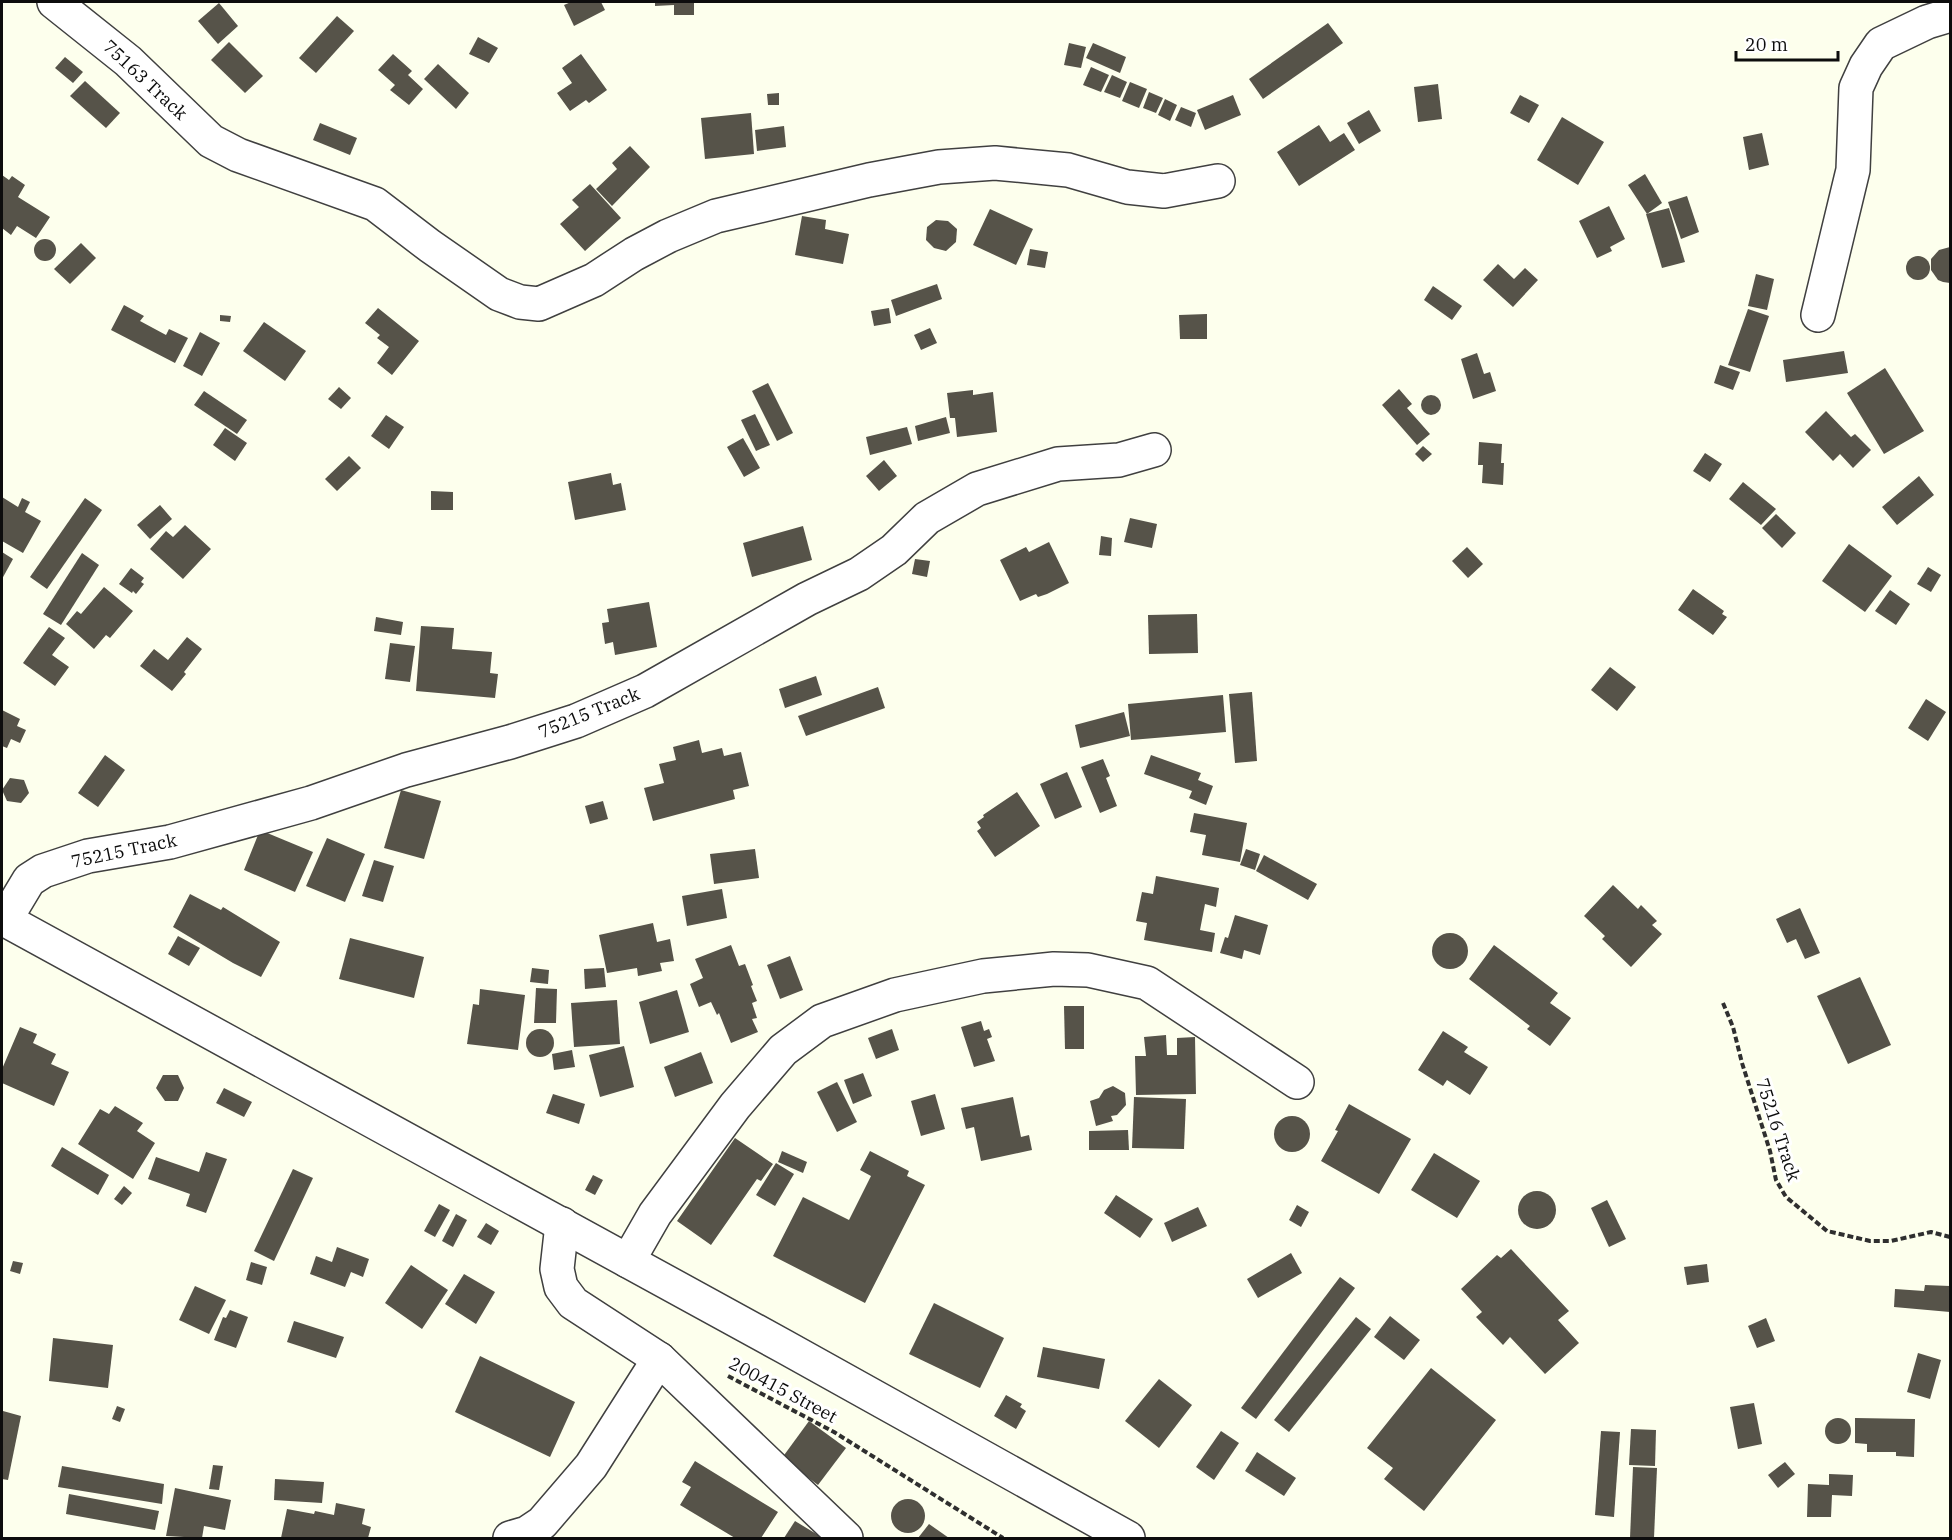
<svg xmlns="http://www.w3.org/2000/svg" width="1952" height="1540" viewBox="0 0 1952 1540" font-family="'IBM Plex Serif',serif">
  <rect width="100%" height="100%" fill="#fdffed"/>
  <g fill="#565349">
    <path d="M571,2H601L605,10L574,26L564,5Z"/>
    <path d="M655,2H694V15H674V5L655,6Z"/>
    <path d="M219,3L238,26L218,44L198,21Z"/>
    <path d="M337,16L354,31L316,73L299,58Z"/>
    <path d="M1328,23L1343,43L1263,99L1249,79Z"/>
    <path d="M478,37L498,48L489,63L469,54Z"/>
    <path d="M229,42L263,76L245,93L211,60Z"/>
    <path d="M1069,43L1086,47L1081,68L1064,65Z"/>
    <path d="M1093,43L1126,57L1120,73L1086,58Z"/>
    <path d="M393,54L412,71L408,75L423,89L409,105L390,90L395,85L378,70Z"/>
    <path d="M581,54L607,90L589,103L586,100L570,111L557,93L572,83L562,68Z"/>
    <path d="M65,57L83,72L73,83L55,68Z"/>
    <path d="M438,64L469,93L456,109L424,79Z"/>
    <path d="M1091,67L1109,75L1101,92L1083,85Z"/>
    <path d="M1112,75L1127,82L1120,98L1104,92Z"/>
    <path d="M85,81L120,113L106,128L70,96Z"/>
    <path d="M1130,82L1147,89L1139,108L1122,101Z"/>
    <path d="M1438,84L1442,119L1418,122L1414,87Z"/>
    <path d="M1149,92L1163,98L1156,113L1143,108Z"/>
    <path d="M779,93V105H768L767,94Z"/>
    <path d="M1233,95L1241,115L1205,130L1197,110Z"/>
    <path d="M1520,95L1539,105L1529,123L1510,113Z"/>
    <path d="M1165,99L1177,105L1170,121L1158,115Z"/>
    <path d="M1181,107L1196,113L1191,127L1175,120Z"/>
    <path d="M1369,110L1381,131L1359,144L1347,123Z"/>
    <path d="M751,113L754,154L705,159L701,118Z"/>
    <path d="M1562,117L1604,142L1578,185L1537,160Z"/>
    <path d="M320,123L357,138L350,155L313,140Z"/>
    <path d="M1319,125L1330,142L1344,133L1355,150L1299,186L1277,152Z"/>
    <path d="M784,126L786,147L757,151L755,130Z"/>
    <path d="M1762,133L1769,165L1749,170L1743,137Z"/>
    <path d="M630,146L650,167L612,206L596,189L617,169L612,163Z"/>
    <path d="M1645,174L1662,203L1647,214L1628,185Z"/>
    <path d="M2,175L9,180L12,176L25,185L18,197L50,217L36,238L17,226L11,235L2,228Z"/>
    <path d="M590,184L621,218L585,251L560,224L579,207L572,200Z"/>
    <path d="M1687,196L1699,232L1681,239L1668,202Z"/>
    <path d="M1609,206L1625,239L1610,247L1612,251L1597,258L1579,221Z"/>
    <path d="M1669,208L1685,262L1662,268L1646,214Z"/>
    <path d="M990,209L1033,229L1016,265L973,245Z"/>
    <path d="M802,216L826,220L825,229L849,234L843,264L795,255Z"/>
    <path d="M936,220L948,221L957,229L956,242L946,251L934,248L926,240L927,227Z"/>
    <circle cx="45" cy="250" r="11"/>
    <path d="M81,243L96,258L70,284L54,269Z"/>
    <path d="M1950,247V283L1943,282L1938,280L1931,270V259L1939,250Z"/>
    <path d="M1030,249L1048,252L1045,268L1027,265Z"/>
    <circle cx="1918" cy="268" r="12"/>
    <path d="M1498,264L1514,279L1525,268L1538,280L1513,307L1483,280Z"/>
    <path d="M1756,274L1774,279L1767,310L1748,306Z"/>
    <path d="M937,284L942,299L896,316L891,300Z"/>
    <path d="M1433,286L1462,306L1452,320L1424,300Z"/>
    <path d="M124,305L144,316L140,321L166,335L169,329L188,338L175,363L111,330Z"/>
    <path d="M378,308L419,341L392,375L377,363L389,347L377,338L380,335L365,323Z"/>
    <path d="M889,308L891,323L874,326L871,311Z"/>
    <path d="M1748,309L1769,316L1750,372L1728,365Z"/>
    <path d="M1207,314V339H1180L1179,315Z"/>
    <path d="M220,315L231,316L230,322L220,321Z"/>
    <path d="M264,322L306,351L285,381L243,351Z"/>
    <path d="M930,328L937,343L921,350L914,335Z"/>
    <path d="M200,332L220,343L202,376L183,366Z"/>
    <path d="M1844,351L1848,373L1786,382L1783,360Z"/>
    <path d="M1477,353L1484,374L1490,372L1496,391L1473,399L1461,359Z"/>
    <path d="M1720,365L1740,372L1733,390L1714,383Z"/>
    <path d="M1885,368L1924,431L1884,454L1847,393Z"/>
    <path d="M768,383L793,433L777,441L752,391Z"/>
    <path d="M339,387L351,398L341,409L328,399Z"/>
    <path d="M1399,389L1412,404L1407,408L1430,434L1417,445L1382,405Z"/>
    <path d="M973,390V395L993,392L997,432L957,437L955,418H950L947,393Z"/>
    <path d="M204,391L247,420L237,434L194,405Z"/>
    <circle cx="1431" cy="405" r="10"/>
    <path d="M1826,411L1851,437L1855,434L1871,450L1853,468L1840,454L1833,461L1805,432Z"/>
    <path d="M755,414L770,445L756,451L741,420Z"/>
    <path d="M386,415L404,427L389,449L371,436Z"/>
    <path d="M946,417L950,433L918,441L915,426Z"/>
    <path d="M907,427L912,444L870,455L866,437Z"/>
    <path d="M225,428L247,443L235,461L213,445Z"/>
    <path d="M743,438L760,468L744,477L727,447Z"/>
    <path d="M1479,442L1502,444L1501,463H1504L1503,485L1482,483L1483,465H1478Z"/>
    <path d="M1423,446L1432,454L1423,462L1415,454Z"/>
    <path d="M1705,453L1722,464L1710,482L1693,471Z"/>
    <path d="M349,456L361,468L337,491L325,479Z"/>
    <path d="M884,460L897,476L879,491L866,476Z"/>
    <path d="M611,473L613,485L621,483L626,510L575,520L568,482Z"/>
    <path d="M1919,476L1934,495L1897,525L1882,507Z"/>
    <path d="M1743,482L1776,509L1761,525L1729,499Z"/>
    <path d="M431,491L453,492V510H431Z"/>
    <path d="M2,497L18,507L22,498L30,502L25,512L41,521L23,553L2,541Z"/>
    <path d="M85,498L102,510L47,589L30,577Z"/>
    <path d="M160,505L172,519L150,539L137,525Z"/>
    <path d="M1776,514L1796,533L1782,548L1762,528Z"/>
    <path d="M1130,518L1157,524L1152,548L1124,542Z"/>
    <path d="M185,525L211,549L183,579L150,549L166,531L173,537Z"/>
    <path d="M803,526L812,560L752,577L743,543Z"/>
    <path d="M1101,536L1112,538L1111,556L1099,555Z"/>
    <path d="M1049,542L1069,583L1047,594L1038,597L1036,594L1020,601L1000,560L1026,547L1029,552Z"/>
    <path d="M1849,544L1892,576L1865,612L1822,581Z"/>
    <path d="M1467,547L1483,564L1468,578L1452,561Z"/>
    <path d="M2,552L13,559L2,579Z"/>
    <path d="M82,553L99,565L61,625L43,614Z"/>
    <path d="M915,559L930,561L927,577L912,574Z"/>
    <path d="M1928,567L1941,575L1931,592L1917,584Z"/>
    <path d="M131,568L144,578L141,582L144,584L136,594L133,591L132,593L119,584Z"/>
    <path d="M104,587L133,611L110,638L106,635L94,649L66,624L77,611L81,614Z"/>
    <path d="M1693,589L1724,611L1722,614L1727,617L1713,635L1678,610Z"/>
    <path d="M1890,590L1910,604L1896,625L1875,611Z"/>
    <path d="M649,602L657,647L615,655L613,642L605,644L602,623L609,622L607,609Z"/>
    <path d="M1197,614L1198,653L1149,654L1148,615Z"/>
    <path d="M376,617L403,622L401,635L374,631Z"/>
    <path d="M421,626L454,628L452,649L492,652L490,673L498,674L495,698L416,691Z"/>
    <path d="M49,627L65,638L52,655L69,667L55,686L23,663Z"/>
    <path d="M187,637L202,649L184,672L186,674L172,691L140,666L154,649L168,660Z"/>
    <path d="M390,643L415,646L410,682L385,679Z"/>
    <path d="M1610,667L1636,687L1617,711L1591,690Z"/>
    <path d="M816,676L822,695L785,708L779,689Z"/>
    <path d="M878,687L885,708L806,736L798,716Z"/>
    <path d="M1252,692L1257,761L1235,763L1229,694Z"/>
    <path d="M1223,695L1226,732L1131,740L1128,704Z"/>
    <path d="M1926,699L1946,712L1928,741L1908,728Z"/>
    <path d="M2,710L20,719L17,726L26,730L20,743L11,739L7,748L2,746Z"/>
    <path d="M1124,712L1130,736L1080,748L1075,725Z"/>
    <path d="M699,740L702,753L722,748L724,756L741,752L749,786L733,790L735,799L653,821L644,788L664,783L659,764L676,760L673,747Z"/>
    <path d="M105,755L125,770L98,807L78,793Z"/>
    <path d="M1151,755L1201,773L1198,780L1213,786L1206,805L1189,798L1192,791L1144,774Z"/>
    <path d="M1103,759L1110,776L1106,778L1117,806L1100,813L1081,767Z"/>
    <path d="M1067,772L1082,807L1055,819L1040,784Z"/>
    <path d="M10,778L24,780L29,793L21,803L7,801L2,790Z"/>
    <path d="M401,790L441,801L424,859L384,848Z"/>
    <path d="M1017,792L1040,826L995,857L977,831L981,828L977,822L984,817L983,815Z"/>
    <path d="M603,801L608,819L590,824L585,806Z"/>
    <path d="M1194,813L1247,823L1240,862L1202,855L1206,835L1190,832Z"/>
    <path d="M260,830L313,852L295,892L244,870Z"/>
    <path d="M327,838L365,854L345,902L306,886Z"/>
    <path d="M755,849L759,878L714,884L710,854Z"/>
    <path d="M1246,849L1260,854L1255,870L1240,865Z"/>
    <path d="M1264,855L1317,884L1308,900L1256,871Z"/>
    <path d="M374,860L394,866L383,902L362,896Z"/>
    <path d="M1156,876L1219,888L1216,907L1205,904L1200,930L1215,933L1212,952L1144,940L1147,923L1136,921L1142,892L1153,894Z"/>
    <path d="M1613,885L1638,909L1641,905L1657,921L1652,925L1662,934L1631,967L1602,939L1605,936L1584,916Z"/>
    <path d="M722,889L727,918L687,926L682,896Z"/>
    <path d="M190,894L221,910L223,907L280,942L261,977L233,963L173,927Z"/>
    <path d="M1800,908L1820,953L1805,959L1796,939L1787,943L1776,919Z"/>
    <path d="M1235,915L1268,925L1260,955L1244,950L1242,959L1220,953L1225,937L1228,938Z"/>
    <path d="M653,923L657,942L670,939L674,961L660,963L662,971L638,976L637,968L607,973L599,935Z"/>
    <circle cx="1450" cy="951" r="18"/>
    <path d="M178,936L200,948L189,966L168,954Z"/>
    <path d="M350,938L424,957L414,998L339,979Z"/>
    <path d="M731,945L739,966L745,964L753,985L751,986L757,1001L752,1003L757,1018L752,1019L758,1032L731,1043L719,1013L717,1015L711,1002L699,1007L690,984L703,978L695,959Z"/>
    <path d="M1494,945L1558,993L1550,1003L1571,1018L1550,1046L1527,1029L1530,1026L1469,979Z"/>
    <path d="M790,956L803,990L780,999L767,965Z"/>
    <path d="M532,968L549,970L548,984L530,982Z"/>
    <path d="M604,968L606,987L585,989L584,969Z"/>
    <path d="M1860,977L1891,1045L1848,1064L1817,996Z"/>
    <path d="M536,988L557,989L556,1023H534Z"/>
    <path d="M480,989L525,995L518,1050L467,1044L473,1004L479,1005Z"/>
    <path d="M677,990L689,1032L650,1044L639,1002Z"/>
    <path d="M617,1000L620,1044L574,1047L571,1003Z"/>
    <path d="M1064,1006H1084V1049H1065Z"/>
    <path d="M981,1021L984,1031L989,1029L992,1037L987,1039L995,1061L974,1067L961,1027Z"/>
    <path d="M20,1027L37,1034L33,1043L56,1054L51,1064L69,1072L54,1106L2,1083V1069Z"/>
    <path d="M892,1029L899,1050L876,1059L868,1038Z"/>
    <circle cx="540" cy="1043" r="14"/>
    <path d="M1443,1031L1468,1047L1464,1052L1488,1067L1470,1095L1447,1080L1443,1086L1418,1070Z"/>
    <path d="M1166,1035L1167,1055H1177V1038L1195,1037L1196,1094L1136,1095L1135,1056H1146L1144,1037Z"/>
    <path d="M624,1046L634,1087L600,1097L589,1055Z"/>
    <path d="M572,1050L575,1067L554,1070L552,1054Z"/>
    <path d="M701,1052L713,1083L675,1097L664,1067Z"/>
    <path d="M863,1073L872,1096L853,1104L844,1080Z"/>
    <path d="M163,1075H178L184,1088L178,1101H165L156,1088Z"/>
    <path d="M837,1082L857,1122L837,1132L817,1092Z"/>
    <path d="M1113,1086L1125,1093L1126,1105L1117,1115L1111,1116L1113,1121L1096,1126L1090,1101L1099,1098L1104,1090Z"/>
    <path d="M224,1088L252,1102L244,1117L216,1103Z"/>
    <path d="M553,1094L585,1104L579,1124L546,1113Z"/>
    <path d="M935,1094L945,1129L921,1136L911,1101Z"/>
    <path d="M1013,1097L1021,1137L1029,1135L1032,1150L981,1161L974,1127L966,1129L961,1108Z"/>
    <path d="M1134,1097L1186,1099L1184,1149L1132,1148Z"/>
    <path d="M1349,1104L1411,1139L1379,1194L1321,1161L1338,1131L1335,1130Z"/>
    <path d="M115,1106L143,1123L137,1131L155,1143L133,1179L78,1144L100,1109L109,1114Z"/>
    <circle cx="1292" cy="1134" r="18"/>
    <path d="M1128,1130L1129,1150H1089V1131Z"/>
    <path d="M735,1138L773,1164L761,1181L757,1179L711,1245L677,1221Z"/>
    <path d="M62,1147L109,1175L98,1195L51,1166Z"/>
    <path d="M782,1151L807,1162L803,1173L778,1162Z"/>
    <path d="M870,1151L909,1171L907,1176L925,1185L865,1303L773,1256L803,1197L849,1220L871,1176L860,1170Z"/>
    <path d="M206,1152L227,1159L206,1213L186,1206L190,1194L148,1179L156,1157L199,1172Z"/>
    <path d="M1434,1153L1480,1181L1457,1218L1411,1190Z"/>
    <path d="M776,1163L794,1174L775,1206L756,1195Z"/>
    <path d="M293,1169L313,1178L274,1261L254,1251Z"/>
    <path d="M593,1175L603,1180L595,1195L585,1190Z"/>
    <path d="M124,1186L132,1193L122,1205L114,1199Z"/>
    <circle cx="1537" cy="1210" r="19"/>
    <path d="M1116,1195L1153,1219L1140,1238L1104,1213Z"/>
    <path d="M1607,1200L1626,1239L1609,1247L1591,1208Z"/>
    <path d="M439,1204L450,1210L435,1237L424,1231Z"/>
    <path d="M1297,1205L1309,1212L1301,1227L1289,1220Z"/>
    <path d="M1198,1207L1207,1226L1172,1242L1164,1223Z"/>
    <path d="M456,1214L467,1220L453,1247L442,1241Z"/>
    <path d="M486,1223L499,1231L491,1245L477,1237Z"/>
    <path d="M337,1247L369,1259L363,1277L351,1272L345,1287L310,1274L316,1256L332,1262Z"/>
    <path d="M1511,1249L1569,1311L1558,1320L1579,1343L1545,1374L1510,1337L1503,1345L1476,1317L1482,1312L1461,1289L1497,1255L1501,1258Z"/>
    <path d="M1291,1253L1302,1273L1258,1298L1247,1279Z"/>
    <path d="M13,1261L23,1263L20,1274L10,1271Z"/>
    <path d="M251,1262L267,1267L262,1285L246,1280Z"/>
    <path d="M1707,1264L1709,1282L1687,1285L1684,1267Z"/>
    <path d="M411,1265L448,1290L422,1329L385,1303Z"/>
    <path d="M464,1274L495,1292L476,1324L445,1304Z"/>
    <path d="M1340,1277L1355,1288L1256,1419L1241,1408Z"/>
    <path d="M1925,1285L1950,1286V1312L1894,1307L1895,1289L1924,1291Z"/>
    <path d="M195,1286L226,1300L209,1334L179,1320Z"/>
    <path d="M934,1303L1004,1338L980,1388L909,1354Z"/>
    <path d="M230,1310L248,1317L236,1348L214,1340L223,1317L226,1318Z"/>
    <path d="M1390,1316L1420,1340L1404,1360L1374,1337Z"/>
    <path d="M1356,1317L1371,1329L1289,1432L1274,1420Z"/>
    <path d="M1766,1318L1775,1341L1757,1348L1748,1326Z"/>
    <path d="M294,1321L344,1337L336,1358L287,1342Z"/>
    <path d="M53,1338L113,1345L108,1388L49,1381Z"/>
    <path d="M1043,1347L1105,1359L1099,1389L1037,1377Z"/>
    <path d="M1918,1353L1941,1360L1930,1399L1907,1392Z"/>
    <path d="M480,1356L575,1402L550,1457L455,1412Z"/>
    <path d="M1431,1368L1496,1420L1424,1511L1384,1479L1393,1468L1367,1448Z"/>
    <path d="M1159,1379L1192,1405L1159,1448L1125,1421Z"/>
    <path d="M1006,1395L1022,1404L1020,1407L1026,1411L1016,1429L994,1416Z"/>
    <path d="M1754,1403L1762,1444L1738,1449L1730,1407Z"/>
    <path d="M117,1406L125,1409L120,1422L112,1419Z"/>
    <path d="M3,1411L21,1416L8,1480L2,1479V1420Z"/>
    <path d="M1855,1418L1915,1419L1914,1457L1896,1456V1452H1867V1444L1855,1443Z"/>
    <circle cx="1838" cy="1431" r="13"/>
    <path d="M809,1421L846,1448L818,1485L782,1458Z"/>
    <path d="M1631,1429L1656,1430L1655,1466L1629,1465Z"/>
    <path d="M1221,1431L1239,1443L1214,1480L1196,1467Z"/>
    <path d="M1601,1431L1620,1432L1614,1517L1595,1515Z"/>
    <path d="M1257,1452L1296,1478L1284,1496L1245,1471Z"/>
    <path d="M695,1461L778,1512L761,1538H735L680,1505L691,1487L682,1482Z"/>
    <path d="M1785,1462L1795,1474L1778,1488L1768,1475Z"/>
    <path d="M213,1465L223,1466L219,1490L209,1489Z"/>
    <path d="M62,1466L164,1484L162,1504L58,1487Z"/>
    <path d="M1633,1467L1657,1468L1654,1538H1630Z"/>
    <path d="M1829,1474L1853,1475L1852,1496L1832,1495L1831,1517H1807L1808,1484L1829,1485Z"/>
    <path d="M275,1479L324,1482L322,1503L274,1500Z"/>
    <path d="M175,1488L231,1500L225,1530L204,1526L202,1538L166,1536Z"/>
    <path d="M69,1494L159,1511L155,1530L66,1514Z"/>
    <circle cx="908" cy="1516" r="17"/>
    <path d="M336,1503L365,1509L362,1524L371,1527L368,1538H281L287,1509L314,1514L315,1511L334,1515Z"/>
    <path d="M795,1521L823,1538H784Z"/>
    <path d="M929,1524L949,1538H918Z"/>
  </g>
  <g fill="none" stroke-linecap="round" stroke-linejoin="round">
    <defs>
      <g id="minor">
        <path d="M54,2L128,61L211,141L238,155L375,204L430,246L499,294L520,302L539,304L594,280L634,254L668,236L716,216L869,180L939,167L995,163L1068,170L1127,187L1164,191L1218,181"/>
        <path d="M1818,315L1853,170L1856,88L1866,66L1881,44L1927,22L1950,15"/>
        <path d="M2,918L785,1347L1128,1538"/>
        <path d="M5,920L29,880L43,871L88,856L170,842L311,803L406,770L510,742L576,721L645,691L807,599L859,574L894,550L927,518L977,489L1058,464L1119,460L1154,450"/>
        <path d="M562,1224L557,1269L561,1287L573,1303L659,1359L846,1538"/>
        <path d="M628,1261L655,1214L735,1106L783,1050L822,1021L895,995L983,976L1054,969L1088,970L1147,983L1297,1082"/>
        <path d="M510,1538L527,1533L542,1523L591,1466L659,1359"/>
      </g>
    </defs>
    <use href="#minor" stroke="#404040" stroke-width="36"/>
    <g stroke="#2f2f2f" stroke-width="4" stroke-dasharray="6 3" stroke-linecap="butt">
      <path d="M1723,1003L1733,1027L1742,1063L1770,1151L1776,1180L1786,1197L1827,1231L1870,1241H1891L1931,1232L1950,1237"/>
      <path d="M728,1376L834,1432L1003,1538"/>
    </g>
    <use href="#minor" stroke="#fff" stroke-width="33"/>
  </g>
  <g text-anchor="middle" stroke-width="6" stroke-linejoin="round" paint-order="stroke">
    <g font-size="18" fill="#0d0d0d" stroke="#fff">
      <text transform="translate(145 80) rotate(43)" y="6">75163 Track</text>
      <text transform="translate(589 713) rotate(-22)" y="6">75215 Track</text>
      <text transform="translate(124 851) rotate(-12)" y="6">75215 Track</text>
      <text transform="translate(1778 1130) rotate(72)" y="6">75216 Track</text>
      <text transform="translate(783 1390) rotate(28)" y="6">200415 Street</text>
    </g>
  </g>
  <rect width="1952" height="1540" fill="none" stroke="#0d0d0d" stroke-width="6"/>
  <path d="M1736 51v9h102v-9" fill="none" stroke="#0d0d0d" stroke-width="3"/>
  <text x="1745" y="51" font-size="18" fill="#0d0d0d" stroke="#ffffff" stroke-width="4.5" paint-order="stroke">20 m</text>
</svg>
